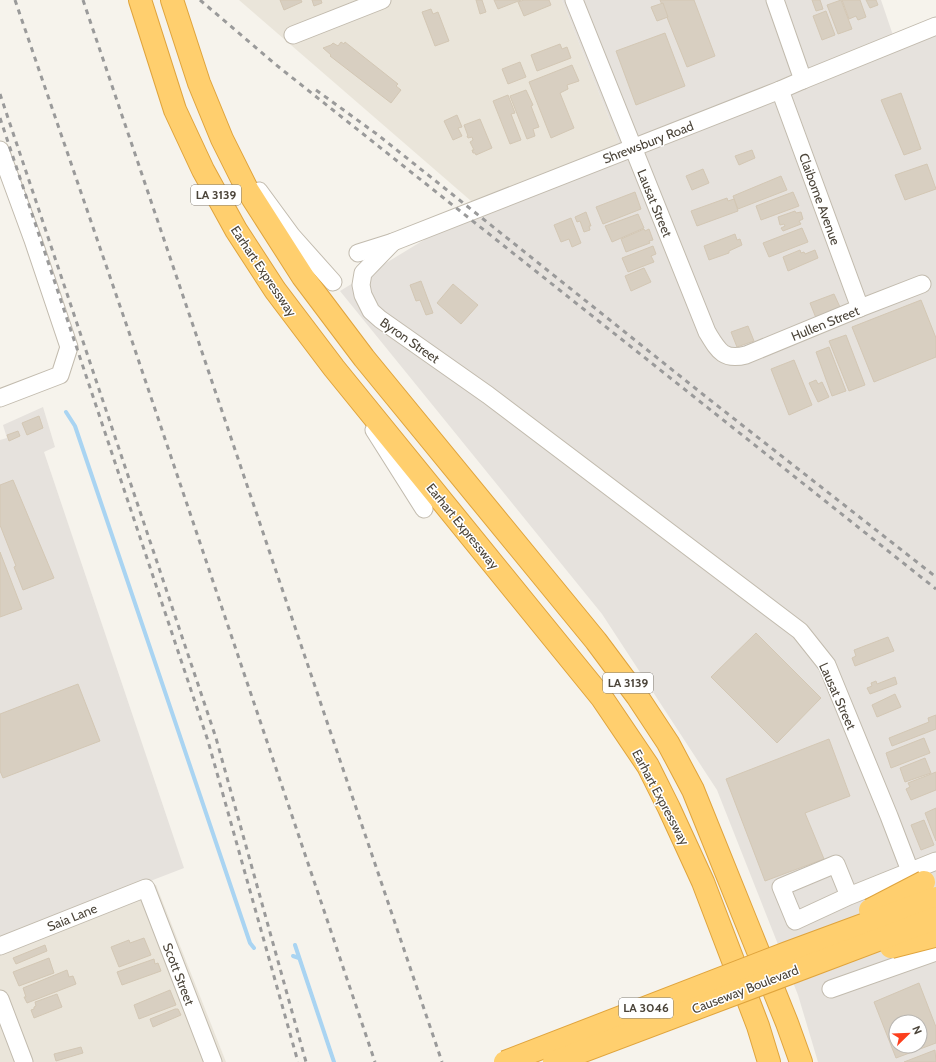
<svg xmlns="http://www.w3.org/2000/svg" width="936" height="1062" viewBox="0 0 936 1062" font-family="Cabin,sans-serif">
  <rect width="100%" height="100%" fill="#f6f3ec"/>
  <g fill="#eae5da">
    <path d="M239,0H562L619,143L478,207Z"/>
    <path d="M156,885L226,1062H0V947Z"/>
  </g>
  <g fill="#e6e2dd" fill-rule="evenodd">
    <path d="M562,0H881L898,50L936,36V1062H818L798,995L717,790L602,614L340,291L478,207L619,143ZM896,1022H920V1046H896Z"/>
    <path d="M43,407L55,447L44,452L184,868L0,939V440L7,438L3,425Z"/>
  </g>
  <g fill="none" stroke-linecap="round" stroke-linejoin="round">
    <g stroke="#a9d4f2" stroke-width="4">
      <path d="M66,412L75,426L250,943L254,948"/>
      <path d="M295,945L334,1062"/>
      <path d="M293,956L299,958"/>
    </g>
  </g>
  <g fill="#d8cfc1" stroke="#d3c7b4" fill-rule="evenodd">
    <path d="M280,0H301L302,2L284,10Z"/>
    <path d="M312,0H321L322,3L314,6Z"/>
    <path d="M476,0H482L486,12L480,14Z"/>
    <path d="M494,0H521L498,9Z"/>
    <path d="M524,0H549L551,5L524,16L518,2Z"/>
    <path d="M660,0H694L715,56L687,67Z"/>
    <path d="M812,0H820L823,9L816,11Z"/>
    <path d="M841,0L852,29L838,34L827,5Z"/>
    <path d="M842,0H860L866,17L858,20L856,16L849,19Z"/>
    <path d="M866,0H876L878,5L870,8Z"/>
    <path d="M663,3L668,17L657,21L651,7Z"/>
    <path d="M431,9L433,14L438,12L449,41L435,46L422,12Z"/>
    <path d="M826,11L835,35L822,40L813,16Z"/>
    <path d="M665,33L685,86L636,105L616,51Z"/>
    <path d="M341,42L344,44L345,42L398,84L396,86L401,90L391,103L330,56L331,55L323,48L331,45L333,43L338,46Z"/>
    <path d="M560,44L562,49L567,47L571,58L537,71L531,55Z"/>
    <path d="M520,62L526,77L508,84L502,69Z"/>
    <path d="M572,65L579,81L567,85L568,89L560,93L574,128L551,138L529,82Z"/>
    <path d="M526,90L533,105L531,106L539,127L533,129L535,136L527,139L510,96Z"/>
    <path d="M901,93L921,149L904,155L881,100Z"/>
    <path d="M508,95L515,113L511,114L521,140L510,144L493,101Z"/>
    <path d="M457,115L462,127L458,128L462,136L453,140L444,121Z"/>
    <path d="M480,119L492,148L476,155L475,153H473L472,150H474L470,142L473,140L472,137L468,138L467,136H468L464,125Z"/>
    <path d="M752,150L755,158L739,165L735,156Z"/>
    <path d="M927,164L936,189L905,200L895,175Z"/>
    <path d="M703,169L709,183L692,190L686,176Z"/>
    <path d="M781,176L787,190L738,209L733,196Z"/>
    <path d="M635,192L641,209L603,224L596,207Z"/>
    <path d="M793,192L799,206L761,220L756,206Z"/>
    <path d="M727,198L728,201L734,199L738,211L697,226L691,211Z"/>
    <path d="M795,211L796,213L801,212L803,219L799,221L801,224L783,231L781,228L785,226L784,224L780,225L778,217Z"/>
    <path d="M586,212L591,226H589L590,230L584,232L580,221L577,222L575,217Z"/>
    <path d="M638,214L644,228L612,242L605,226Z"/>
    <path d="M571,218L581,243L572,247L569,239L561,242L554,225Z"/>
    <path d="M802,228L808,242L769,257L763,243Z"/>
    <path d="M644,229L645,231L649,229L653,240L649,241L650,243L626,252L621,239Z"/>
    <path d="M735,234L737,240L740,239L742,245L729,251V253L709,260L704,246Z"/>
    <path d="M653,246L656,254L651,256L654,262L628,272L622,258Z"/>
    <path d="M800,250L801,253L804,252L805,254L815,250L818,258L788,271L783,257Z"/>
    <path d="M644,268L651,282L631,291L625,276Z"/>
    <path d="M421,281L433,313L426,315L420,300L416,301L410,285Z"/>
    <path d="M453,284L478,305L461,324L437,303Z"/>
    <path d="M834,294L840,307L816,318L810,303Z"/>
    <path d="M921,300L936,338V357L874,382L852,327Z"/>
    <path d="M748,326L754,341L737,347L731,332Z"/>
    <path d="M846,335L865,385L849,391L829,341Z"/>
    <path d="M829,347L846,391L832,396L816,352Z"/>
    <path d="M794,360L812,405L789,415L771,369Z"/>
    <path d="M816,380L818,384L822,382L829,397L818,402L809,383Z"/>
    <path d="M39,416L43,428L27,435L22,423Z"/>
    <path d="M18,431L20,436L9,441L7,435Z"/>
    <path d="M13,480L54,578L23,590L14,567L16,566L0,525V485Z"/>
    <path d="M0,552L22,609L0,617Z"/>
    <path d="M756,633L821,698L777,743L711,677Z"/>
    <path d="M888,637L894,651L855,666L852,658L856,656L854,650Z"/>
    <path d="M895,677L897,684L870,694L867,688L872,686L871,683L876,681L877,684Z"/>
    <path d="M78,684L100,741L3,778L0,771V714Z"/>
    <path d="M895,694L901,707L877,717L872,705Z"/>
    <path d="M936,715V729L892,746L889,738L929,722L928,718Z"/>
    <path d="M924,738L930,753L891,768L886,753Z"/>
    <path d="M829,739L850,796L805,813L824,859L765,881L726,779Z"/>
    <path d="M925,758L931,773L905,782L900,768Z"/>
    <path d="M936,772V790L911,800L906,789L910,787L908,783Z"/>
    <path d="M936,808V841L925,813Z"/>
    <path d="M924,820L934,845L921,850L911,825Z"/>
    <path d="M144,938L151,955L119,967L111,947L129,940L130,943Z"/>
    <path d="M45,945L47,951L16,964L13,958Z"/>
    <path d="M49,958L54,973L19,986L13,972Z"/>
    <path d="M154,959L155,964L158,963L161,971L122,985L117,972Z"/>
    <path d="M67,970L69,977L73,976L76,984L27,1003L24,997H26L23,988Z"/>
    <path d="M919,983L936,1027V1043L896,1058L874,1002ZM896,1022H920V1046H896Z"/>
    <path d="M170,990L176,1005L139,1019L134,1005Z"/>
    <path d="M57,994L62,1007L34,1018L31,1010L34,1009V1007L36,1006L35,1002Z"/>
    <path d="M175,1009H178L181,1015L153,1027L150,1019Z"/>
    <path d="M81,1047L83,1053L56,1061L54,1054Z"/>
    <path d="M935,1050L936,1062H904Z"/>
  </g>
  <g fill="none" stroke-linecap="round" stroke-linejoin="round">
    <defs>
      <g id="minor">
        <path d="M574,0L707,332C718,350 723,361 746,355L860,308L922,284"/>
        <path d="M775,0L803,80"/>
        <path d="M293,35L382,0"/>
        <path d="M780,90L860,308"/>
        <path d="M0,150L33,240L69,347L60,375L0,398"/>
        <path d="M259,191L292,236L333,282"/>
        <path d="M393,242L363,273L361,285L363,295L371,311L380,319L488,395L800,631L827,665L889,816L920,897"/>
        <path d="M358,253L393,242L780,90L803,80L936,26"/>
        <path d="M374,430L424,509"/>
        <path d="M849,896L795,921L781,887L836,864L849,896L936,861"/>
        <path d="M0,946L146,888L213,1062"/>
        <path d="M831,989L936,952"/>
        <path d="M0,999L24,1062"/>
      </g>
      <g id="highway">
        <path d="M140,0L175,110L203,170L236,230L275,290L334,368L602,698L648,766L669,808L703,882L758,1026L769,1062"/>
        <path d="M172,0L199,83L222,139L248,191L303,277L364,358L596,641L637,696L668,743L693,790L787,1023L801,1062"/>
      </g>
    </defs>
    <use href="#minor" stroke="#c2bbae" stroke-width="19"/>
    <use href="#highway" stroke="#e0a43c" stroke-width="24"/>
    <use href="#minor" stroke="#fff" stroke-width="17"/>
    <use href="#highway" stroke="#ffcf6e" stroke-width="22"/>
    <g stroke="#9a9a9a" stroke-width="3" stroke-dasharray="5 5" stroke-linecap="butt">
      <path d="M15,0L132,341L375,1062"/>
      <path d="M83,0L442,1062"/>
      <path d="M200,0L275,64L936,589"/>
      <path d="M316,90L378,135L705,396L936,577"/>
      <path d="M0,94L216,738L306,1062"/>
      <path d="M0,118L208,741L298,1062"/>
    </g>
    <defs>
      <g id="highway-bridge">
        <path d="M870,910L924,882"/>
        <path d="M891,947L935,936"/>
        <path d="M505,1062L787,953L936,898"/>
        <path d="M554,1062L936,918"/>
      </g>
    </defs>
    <use href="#highway-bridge" stroke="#e0a43c" stroke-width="24" stroke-linecap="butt"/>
    <use href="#highway-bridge" stroke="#ffcf6e" stroke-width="22"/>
  </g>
  <g text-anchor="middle" stroke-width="3" stroke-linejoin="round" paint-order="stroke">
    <g fill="#fff" stroke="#817c74" stroke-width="1">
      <rect x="191" y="185" width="50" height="20" rx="3"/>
      <rect x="603" y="673" width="50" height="20" rx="3"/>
      <rect x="619" y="998" width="54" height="20" rx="3"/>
    </g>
    <g font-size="12" font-weight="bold" fill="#4b4439">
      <text x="216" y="199">LA 3139</text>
      <text x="628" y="687">LA 3139</text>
      <text x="646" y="1012">LA 3046</text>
    </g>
    <g font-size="13" fill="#4b4439" stroke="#fff">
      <text transform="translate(648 142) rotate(-21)" y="5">Shrewsbury Road</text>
      <text transform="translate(820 199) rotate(70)" y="5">Claiborne Avenue</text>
      <text transform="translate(655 203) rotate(68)" y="5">Lausat Street</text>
      <text transform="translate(264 271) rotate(56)" y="5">Earhart Expressway</text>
      <text transform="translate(825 323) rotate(-22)" y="5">Hullen Street</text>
      <text transform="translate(410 340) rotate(35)" y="5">Byron Street</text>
      <text transform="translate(463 526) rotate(51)" y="5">Earhart Expressway</text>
      <text transform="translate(838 696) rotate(66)" y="5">Lausat Street</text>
      <text transform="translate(661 797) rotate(62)" y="5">Earhart Expressway</text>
      <text transform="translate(72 917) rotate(-22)" y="5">Saia Lane</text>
      <text transform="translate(179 974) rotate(69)" y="5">Scott Street</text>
      <text transform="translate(745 989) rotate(-21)" y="5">Causeway Boulevard</text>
    </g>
  </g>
  <g transform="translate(908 1034) rotate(67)"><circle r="19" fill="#ffffff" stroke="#b7b4b0"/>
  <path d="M0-3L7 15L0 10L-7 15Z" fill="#fc3f1d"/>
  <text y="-6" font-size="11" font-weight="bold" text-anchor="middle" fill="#4b4439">N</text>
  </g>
</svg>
